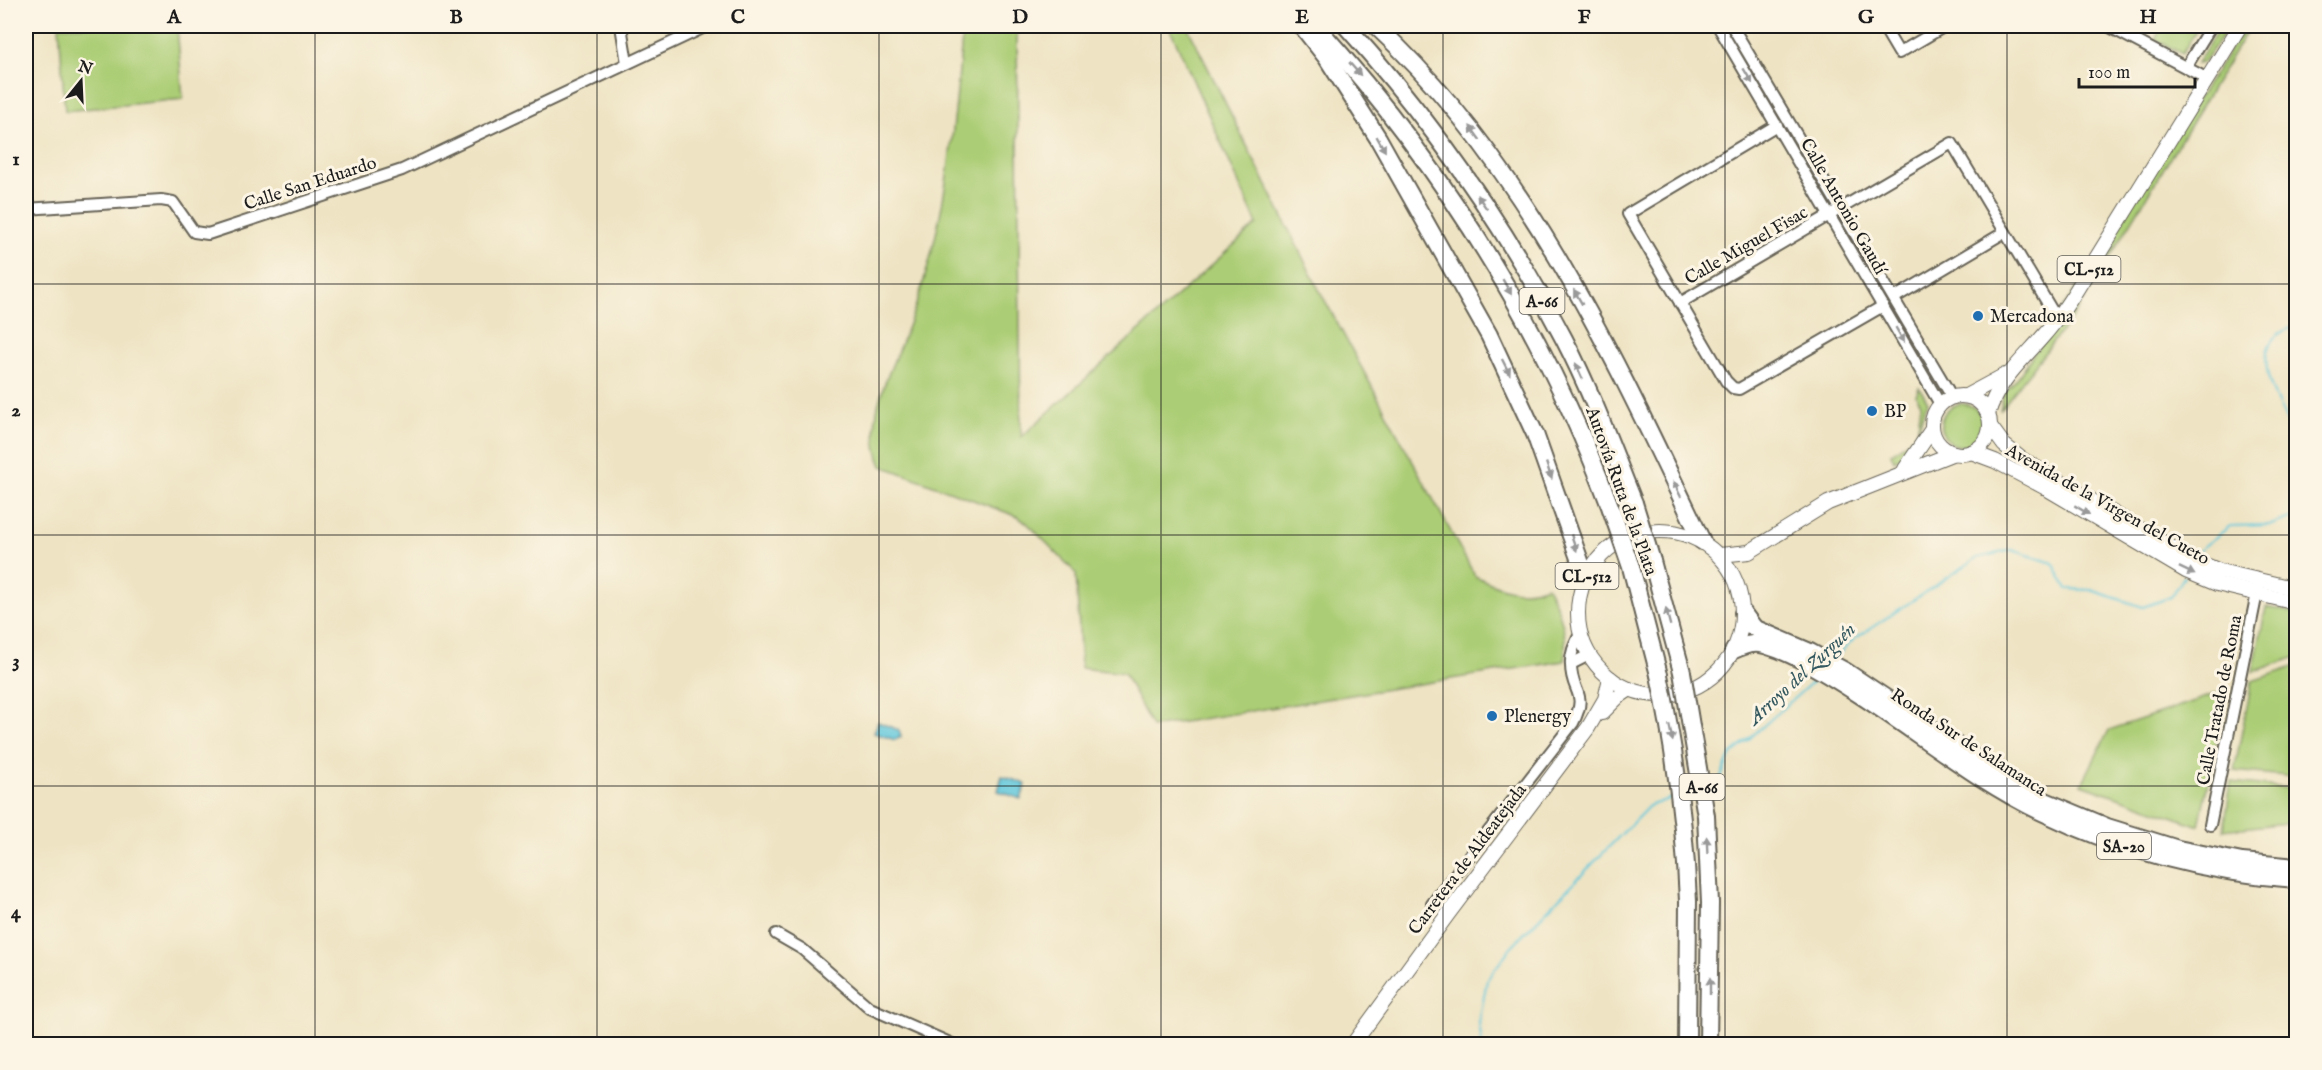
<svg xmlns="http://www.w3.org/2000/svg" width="2322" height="1070" viewBox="0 0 2322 1070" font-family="'IM FELL English',serif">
  <rect width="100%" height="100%" fill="#fcf5e5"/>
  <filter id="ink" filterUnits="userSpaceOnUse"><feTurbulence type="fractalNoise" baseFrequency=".0167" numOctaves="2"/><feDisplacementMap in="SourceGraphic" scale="12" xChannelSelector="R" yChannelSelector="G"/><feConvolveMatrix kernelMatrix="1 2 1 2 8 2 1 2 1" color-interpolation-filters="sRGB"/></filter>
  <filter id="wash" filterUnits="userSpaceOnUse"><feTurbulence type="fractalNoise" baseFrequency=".008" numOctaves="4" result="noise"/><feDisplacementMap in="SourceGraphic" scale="24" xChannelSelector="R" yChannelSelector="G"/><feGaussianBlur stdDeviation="1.35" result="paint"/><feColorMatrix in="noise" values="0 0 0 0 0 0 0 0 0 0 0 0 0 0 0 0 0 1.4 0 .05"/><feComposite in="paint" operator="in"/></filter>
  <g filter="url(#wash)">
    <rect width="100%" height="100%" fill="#eee3c2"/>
    <g fill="#abcd75" stroke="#647448" stroke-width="1.5">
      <path d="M59,26H177L183,99L65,111Z"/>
      <path d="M963,26H1017L1021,437L1257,224L1169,26H1187L1316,284L1475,576C1499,588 1521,597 1547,586C1559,609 1569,634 1564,661L1152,727L1124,673L1081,668L1076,573L1027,523L1016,516L882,466C861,417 892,370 909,324C947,226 954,129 963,26Z"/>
      <path d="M2163,26L2165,27L2199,26L2182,54L2155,39Z"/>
      <path d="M2220,26H2229L2204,62L2197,63Z"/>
      <path d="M2245,26H2250L2078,310L2000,410L2004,393L2019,376Z"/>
      <path d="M1919,387L1928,402C1916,425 1922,447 1894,461L1892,453L1917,434L1921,404L1916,395Z"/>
      <circle cx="1962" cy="425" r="21"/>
      <path d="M2266,607L2296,613V657L2253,672Z"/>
      <path d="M2296,666V777L2234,771L2252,681Z"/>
      <path d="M2227,690L2199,826L2082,784L2109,730Z"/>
      <path d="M2231,782L2296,789V822L2224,830Z"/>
    </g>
    <g fill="#60c7dc" stroke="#3e727c" stroke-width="1.5">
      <path d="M878,722L899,730L901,737L895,740L874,733Z"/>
      <path d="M1002,776L1026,784L1021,799L998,791Z"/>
    </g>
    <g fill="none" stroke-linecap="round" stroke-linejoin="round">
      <g stroke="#60c7dc" stroke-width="2">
        <path d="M2296,327C2239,339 2278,406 2296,436"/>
        <path d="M2196,556L2203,547L2230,526L2271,525L2296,516"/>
        <path d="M1835,658L1853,640L1977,558L2012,550L2053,563L2067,589L2091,590L2143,607L2171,597L2184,577"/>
        <path d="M1708,785L1719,781L1730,756L1819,676"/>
        <path d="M1482,1044L1479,1023L1487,980L1511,947L1649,806L1674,797"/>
      </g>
    </g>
  </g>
  <g filter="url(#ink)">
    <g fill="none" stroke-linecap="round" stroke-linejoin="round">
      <defs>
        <g id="minor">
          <path d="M621,26L627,63"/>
          <path d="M1718,26L1940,404"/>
          <path d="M1732,26L1952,397"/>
          <path d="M1883,26L1899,53L1945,26"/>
          <path d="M2108,26L2200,75"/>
          <path d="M2186,67L2211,26"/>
          <path d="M1777,125L1628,214L1726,381L1733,388L1739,389L1883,306"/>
          <path d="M26,209L161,200L173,202L194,232L208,234L402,170L707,26"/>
          <path d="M1894,298L2005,232"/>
          <path d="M1680,303L1952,143L2057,319"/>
          <path d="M1571,664L1589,655"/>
          <path d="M2210,825L2258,588"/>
          <path d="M1432,904L1573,723C1589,692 1571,693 1571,665C1570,653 1575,644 1580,634"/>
          <path d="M776,934L802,949L870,1008L952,1044"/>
        </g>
        <g id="major">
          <path d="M1966,396L2005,375"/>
          <circle cx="1961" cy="425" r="29"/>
          <path d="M1988,414C1998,380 2022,361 2044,335C2056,322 2065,308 2074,294L2240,26"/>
          <path d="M1990,426L2004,445L2023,460L2191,559L2220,571L2296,589"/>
          <path d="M1971,452L1995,461L2044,487L2186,571L2217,584L2296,603"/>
          <path d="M1905,469L1932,429"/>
          <circle cx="1660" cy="613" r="82"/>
          <path d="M1720,555L1749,552L1828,503L1954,453"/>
          <path d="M1602,713L1618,697L1630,689"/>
          <path d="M1353,1044L1448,914L1588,728L1605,699L1610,678"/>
        </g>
        <g id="highway">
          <path d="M1302,26L1327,58L1378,138L1489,335L1535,434L1586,578"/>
          <path d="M1316,26C1445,169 1544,328 1611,509"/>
          <path d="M1346,26C1431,120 1505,226 1564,339C1591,391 1612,448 1634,503"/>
          <path d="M1376,26C1527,165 1615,359 1702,541"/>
          <path d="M1652,561L1682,672"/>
          <path d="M1631,567L1659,675"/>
          <path d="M1743,613L1754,628L1810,652L1845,671L1995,771L2045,801L2107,827L2178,849L2242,862L2296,867"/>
          <path d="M1734,650C1745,645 1753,642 1765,645C1796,654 1827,674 1854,691C1917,731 1975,780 2042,812C2123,851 2207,873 2296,879"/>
          <path d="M1687,1044L1688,901"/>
          <path d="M1708,1044L1710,903"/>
        </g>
      </defs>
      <use href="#minor" stroke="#666256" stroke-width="14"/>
      <use href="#major" stroke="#666256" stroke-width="16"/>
      <use href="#highway" stroke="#666256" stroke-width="20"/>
      <use href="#minor" stroke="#fff" stroke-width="10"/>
      <use href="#major" stroke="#fff" stroke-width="14"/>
      <use href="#highway" stroke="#fff" stroke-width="16"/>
      <defs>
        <g id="highway-bridge">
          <path d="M1634,503L1652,561"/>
          <path d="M1611,509L1631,567"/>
          <path d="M1682,672L1706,816L1710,903"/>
          <path d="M1659,675C1675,751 1685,824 1688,901"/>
        </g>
      </defs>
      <use href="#highway-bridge" stroke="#666256" stroke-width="20" stroke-linecap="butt"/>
      <use href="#highway-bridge" stroke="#fff" stroke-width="16"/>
    </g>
    <defs><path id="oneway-solid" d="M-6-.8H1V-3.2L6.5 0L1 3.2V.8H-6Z" transform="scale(1.5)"/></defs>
    <g fill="#999">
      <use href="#oneway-solid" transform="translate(1355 69) rotate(49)"/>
      <use href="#oneway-solid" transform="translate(1748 76) rotate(59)"/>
      <use href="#oneway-solid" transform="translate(1475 133) rotate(-126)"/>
      <use href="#oneway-solid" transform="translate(1381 144) rotate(60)"/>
      <use href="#oneway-solid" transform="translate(1482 202) rotate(-125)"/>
      <use href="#oneway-solid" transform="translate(1507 287) rotate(60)"/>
      <use href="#oneway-solid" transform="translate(1578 297) rotate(-120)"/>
      <use href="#oneway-solid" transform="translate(1900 335) rotate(60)"/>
      <use href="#oneway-solid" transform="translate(1506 367) rotate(63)"/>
      <use href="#oneway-solid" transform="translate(1579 371) rotate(-114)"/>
      <use href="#oneway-solid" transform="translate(1549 471) rotate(71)"/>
      <use href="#oneway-solid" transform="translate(1677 489) rotate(-116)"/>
      <use href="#oneway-solid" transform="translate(2082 510) rotate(31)"/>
      <use href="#oneway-solid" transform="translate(1574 543) rotate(71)"/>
      <use href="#oneway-solid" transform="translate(2187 571) rotate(26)"/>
      <use href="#oneway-solid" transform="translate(1668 617) rotate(-105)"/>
      <use href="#oneway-solid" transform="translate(1671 733) rotate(78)"/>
      <use href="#oneway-solid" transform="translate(1707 845) rotate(-93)"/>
      <use href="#oneway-solid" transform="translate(1710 986) rotate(-90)"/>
    </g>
  </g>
  <path fill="none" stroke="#1c1c1c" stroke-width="1.5" stroke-opacity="0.55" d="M315,26V1044M597,26V1044M879,26V1044M1161,26V1044M1443,26V1044M1725,26V1044M2007,26V1044M26,284H2296M26,535H2296M26,786H2296"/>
  <g fill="#1f6fb2" stroke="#fcf5e5" stroke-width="2">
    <circle cx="1978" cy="316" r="6"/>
    <circle cx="1872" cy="411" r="6"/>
    <circle cx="1492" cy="716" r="6"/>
  </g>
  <g text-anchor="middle" stroke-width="6" stroke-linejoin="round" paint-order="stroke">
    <g fill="#fcf5e5" stroke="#5f5d58" stroke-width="1.5">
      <rect x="2057.5" y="256" width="63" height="26" rx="4.5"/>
      <rect x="1519.5" y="288" width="45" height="26" rx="4.5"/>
      <rect x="1555.5" y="563" width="63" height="26" rx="4.5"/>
      <rect x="1679.5" y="774" width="45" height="26" rx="4.5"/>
      <rect x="2097" y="833" width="54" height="26" rx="4.5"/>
    </g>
    <g font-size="16" font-weight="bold" fill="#1c1c1c">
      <text x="2089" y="275">CL-512</text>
      <text x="1542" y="307">A-66</text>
      <text x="1587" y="582">CL-512</text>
      <text x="1702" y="793">A-66</text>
      <text x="2124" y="852">SA-20</text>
    </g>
    <g font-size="18" fill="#1c1c1c" stroke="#fcf5e5">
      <text transform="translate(310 183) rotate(-18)" y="6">Calle San Eduardo</text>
      <text transform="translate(1844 206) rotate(60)" y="6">Calle Antonio Gaudí</text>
      <text transform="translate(1746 245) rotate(-30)" y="6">Calle Miguel Fisac</text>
      <text transform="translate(1622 491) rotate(70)" y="6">Autovía Ruta de la Plata</text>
      <text transform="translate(2108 504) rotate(29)" y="6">Avenida de la Virgen del Cueto</text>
      <text transform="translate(2219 700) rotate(-79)" y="6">Calle Tratado de Roma</text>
      <text transform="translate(1969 742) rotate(33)" y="6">Ronda Sur de Salamanca</text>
      <text transform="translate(1467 859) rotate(-53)" y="6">Carretera de Aldeatejada</text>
    </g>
    <g font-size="18" fill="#1c1c1c" stroke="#fcf5e5" text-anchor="start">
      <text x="1990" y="322">Mercadona</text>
      <text x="1884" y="417">BP</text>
      <text x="1504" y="722">Plenergy</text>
    </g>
    <g font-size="20" font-style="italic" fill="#34585f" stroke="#fcf5e5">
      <text transform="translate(1801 673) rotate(-43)" y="7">Arroyo del Zurguén</text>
    </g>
  </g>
  <rect width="2322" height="1070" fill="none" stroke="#fcf5e5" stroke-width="66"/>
  <g transform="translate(81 81) rotate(18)" stroke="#fcf5e5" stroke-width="4.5" paint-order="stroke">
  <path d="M0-4.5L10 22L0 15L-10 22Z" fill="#1c1c1c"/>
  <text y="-9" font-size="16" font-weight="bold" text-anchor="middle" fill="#1c1c1c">N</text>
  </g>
  <path d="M2079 78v9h116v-9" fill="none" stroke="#1c1c1c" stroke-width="3"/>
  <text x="2088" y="78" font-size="18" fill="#1c1c1c" stroke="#fcf5e5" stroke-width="4.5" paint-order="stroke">100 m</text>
  <rect x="33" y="33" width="2256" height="1004" fill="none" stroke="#1c1c1c" stroke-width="2"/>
  <g font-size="20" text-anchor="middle" font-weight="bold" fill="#1c1c1c">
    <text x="174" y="23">A</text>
    <text x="456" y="23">B</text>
    <text x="738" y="23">C</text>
    <text x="1020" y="23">D</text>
    <text x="1302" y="23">E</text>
    <text x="1584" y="23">F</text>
    <text x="1866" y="23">G</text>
    <text x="2148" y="23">H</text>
    <text x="16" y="165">1</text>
    <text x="16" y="416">2</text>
    <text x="16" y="667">3</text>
    <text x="16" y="918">4</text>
  </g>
</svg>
